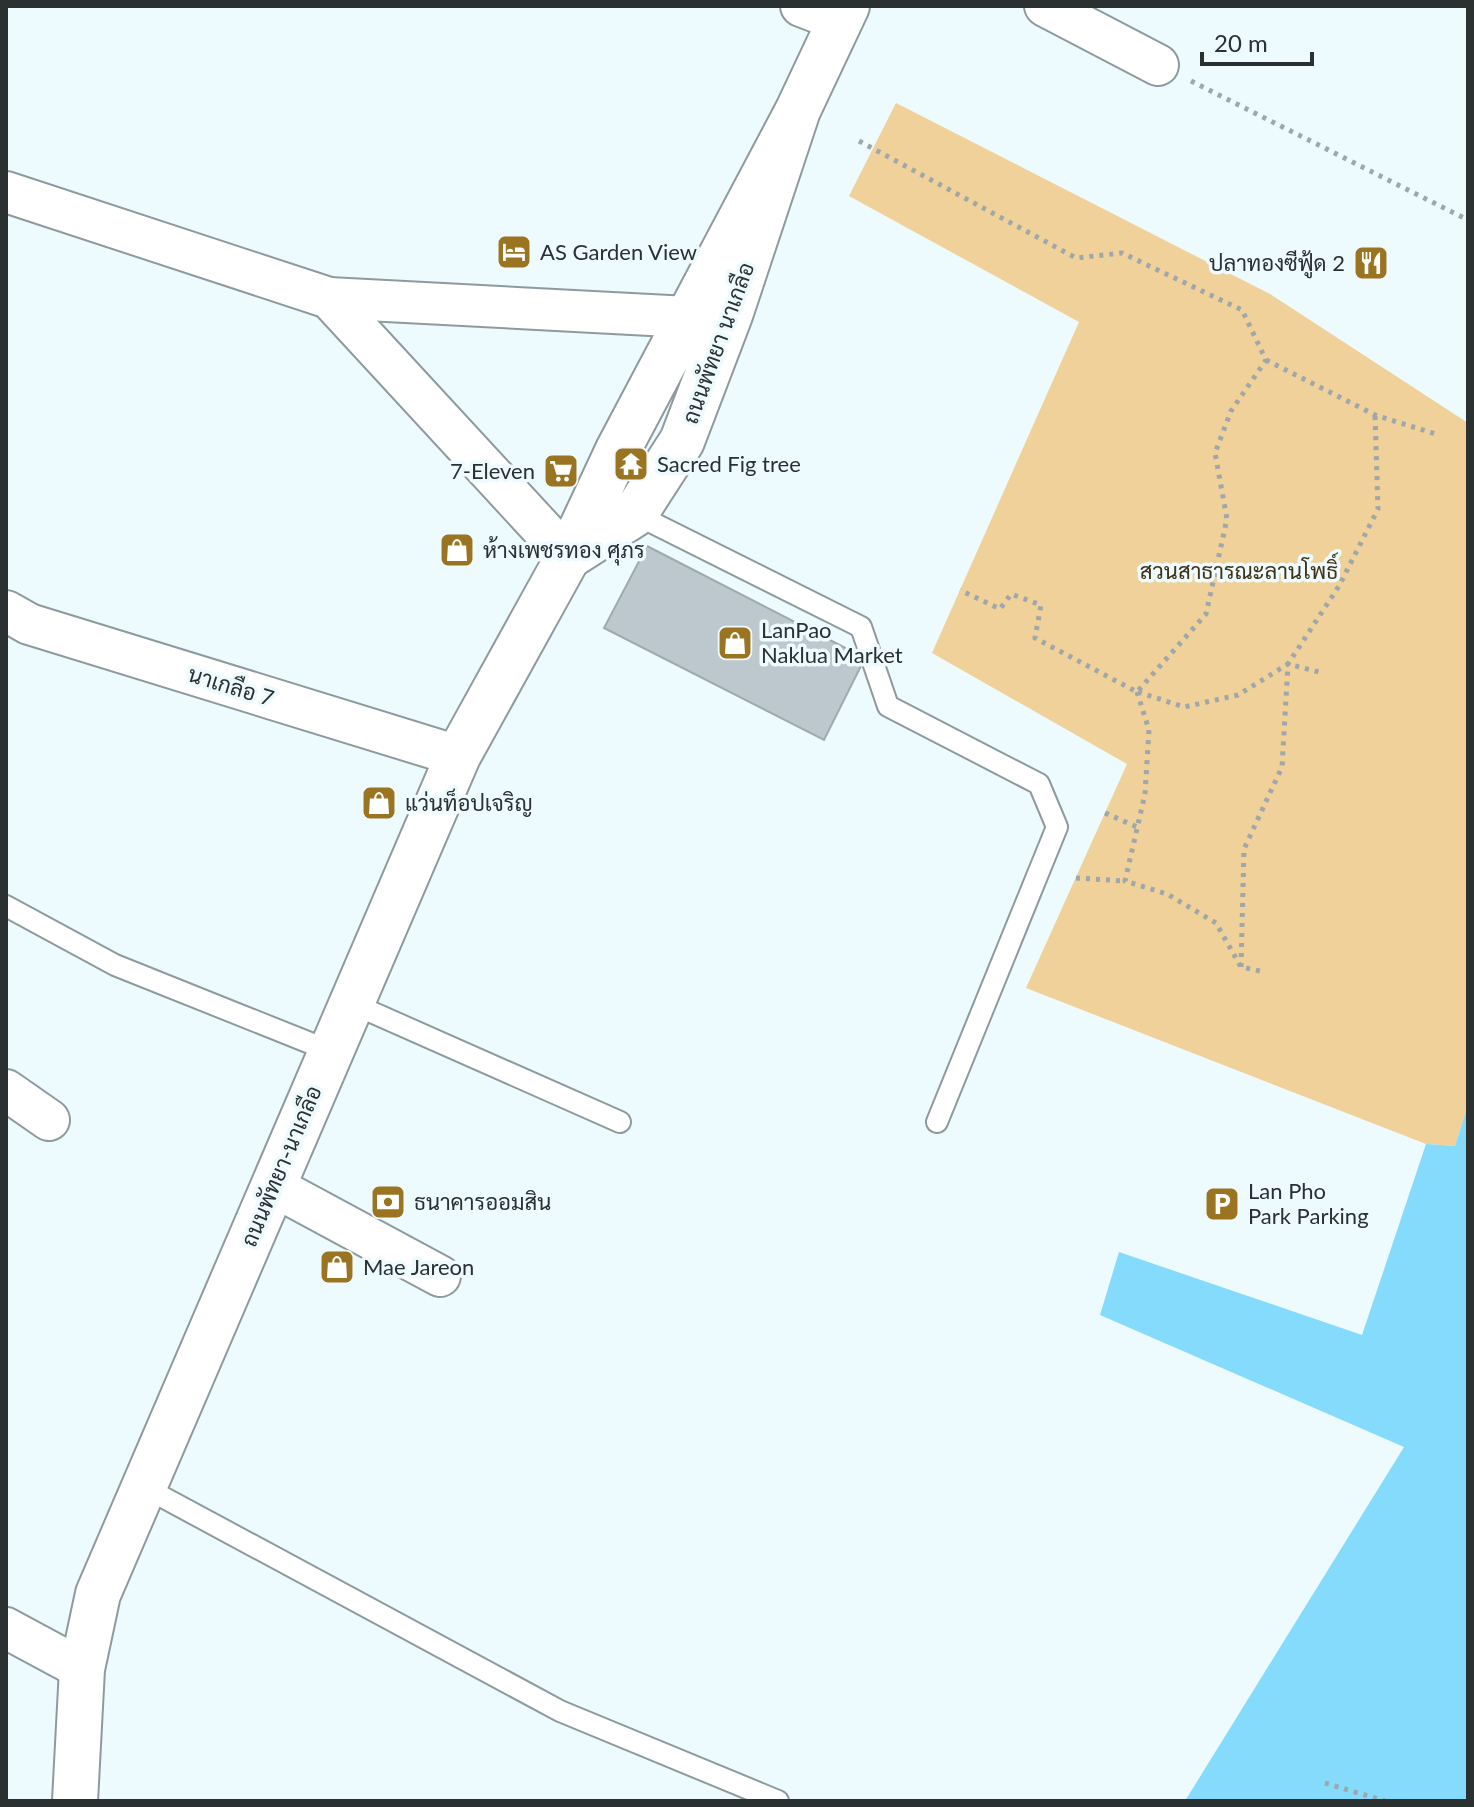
<svg xmlns="http://www.w3.org/2000/svg" width="1474" height="1807" viewBox="0 0 1474 1807" font-family="Lato,Sarabun,sans-serif">
  <rect width="100%" height="100%" fill="#edfafe"/>
  <path fill="#efd199" d="M896,103L1270,294L1468,423V1105L1455,1146L1426,1144L1026,988L1127,764L932,653L1079,322L849,196Z"/>
  <path fill="#85dbfb" d="M1468,1105V1801H1185L1404,1447L1100,1315L1119,1252L1362,1335L1426,1144L1455,1146Z"/>
  <path fill="#bcc8cd" stroke="#9faaaf" stroke-width="2" d="M647,546L865,658L824,740L604,628Z"/>
  <g fill="none" stroke-linecap="round" stroke-linejoin="round">
    <defs>
      <g id="lane">
        <path d="M635,514L861,627L888,706L1039,784L1057,827L937,1122"/>
        <path d="M6,906L115,965L330,1051"/>
        <path d="M351,1003L620,1122"/>
        <path d="M144,1487L560,1711L778,1801"/>
      </g>
      <g id="street">
        <path d="M801,6L840,21"/>
        <path d="M1045,6L1158,65"/>
        <path d="M6,192L329,298L688,317"/>
        <path d="M329,298L568,557"/>
        <path d="M6,611L29,624L458,756"/>
        <path d="M6,1090L49,1120"/>
        <path d="M273,1186L440,1276"/>
        <path d="M6,1628L82,1669"/>
      </g>
      <g id="secondary">
        <path d="M798,110L730,315L682,441L635,514L568,557L618,450L798,110L847,6"/>
        <path d="M75,1801L82,1669L98,1594L458,756L568,557"/>
      </g>
    </defs>
    <use href="#lane" stroke="#8f9a9e" stroke-width="24"/>
    <use href="#street" stroke="#8f9a9e" stroke-width="44"/>
    <use href="#secondary" stroke="#8f9a9e" stroke-width="48"/>
    <g stroke="#9ea7aa" stroke-width="5" stroke-dasharray="4 6" stroke-linecap="butt">
      <path d="M1191,81L1468,220"/>
      <path d="M859,141L1076,258L1122,253L1242,310L1266,360L1231,411L1215,453L1227,519L1206,614L1137,692L1035,638L1041,605L1011,594L1000,609L960,590"/>
      <path d="M1266,360L1375,415L1439,435"/>
      <path d="M1137,692L1149,730L1145,794L1125,881L1167,894L1216,923L1241,967L1260,971"/>
      <path d="M1138,692L1184,707L1238,695L1288,664L1323,673"/>
      <path d="M1105,813L1137,827"/>
      <path d="M1076,878L1125,881"/>
      <path d="M1241,967L1244,849L1282,767L1288,664L1339,586L1378,509L1375,415"/>
      <path d="M1325,1783L1385,1801"/>
    </g>
    <use href="#lane" stroke="#fff" stroke-width="20"/>
    <use href="#street" stroke="#fff" stroke-width="40"/>
    <use href="#secondary" stroke="#fff" stroke-width="44"/>
  </g>
  <defs>
    <symbol id="hotel-square" viewBox="-11 -11 22 22"><rect x="-9" y="-9" width="18" height="18" rx="4" fill="#9a7420" stroke="#edfafe"/><path d="M-6-4.5h1.5V1H6V5H4.5V3h-9V5H-6ZM-4 0a1.8 1.8 0 1 1 3.6 0ZM.5 0V-2.5h3Q6-2.5 6 0Z" fill="#fff"/></symbol>
    <symbol id="restaurant-square" viewBox="-11 -11 22 22"><rect x="-9" y="-9" width="18" height="18" rx="4" fill="#9a7420" stroke="#edfafe"/><path d="M-5-6h1v4h1v-4h1v4h1v-4h1v5L-1.5 .5V6h-2V.5L-5-1ZM5-6V6H3V1.5H1.5Q1.5-4 5-6Z" fill="#fff"/></symbol>
    <symbol id="temple-square" viewBox="-11 -11 22 22"><rect x="-9" y="-9" width="18" height="18" rx="4" fill="#9a7420" stroke="#edfafe"/><path d="M0-6L5-2H3V0L6.5 2.5H4V6H1.5V3h-3V6H-4V2.5H-6.5L-3 0V-2H-5Z" fill="#fff"/></symbol>
    <symbol id="supermarket-square" viewBox="-11 -11 22 22"><rect x="-9" y="-9" width="18" height="18" rx="4" fill="#9a7420" stroke="#edfafe"/><path d="M-6-5.5h2.5l.6 2H6L4.5 2H-2.5L-4.4-4H-6ZM-1.5 3.2a1.3 1.3 0 1 0 .1 0ZM3 3.2a1.3 1.3 0 1 0 .1 0Z" fill="#fff"/></symbol>
    <symbol id="shop-square" viewBox="-11 -11 22 22"><rect x="-9" y="-9" width="18" height="18" rx="4" fill="#9a7420" stroke="#edfafe"/><path d="M-5-2.5h2.3a2.7 3.5 0 0 1 5.4 0H5L5.5 6h-11ZM-1.5-2.5h3a1.5 2.3 0 0 0-3 0Z" fill="#fff"/></symbol>
    <symbol id="bank-square" viewBox="-11 -11 22 22"><rect x="-9" y="-9" width="18" height="18" rx="4" fill="#9a7420" stroke="#edfafe"/><path d="M-6-4H6V4H-6ZM0-2.3a2.3 2.3 0 1 0 0 4.6a2.3 2.3 0 1 0 0-4.6Z" fill="#fff"/></symbol>
    <symbol id="parking-square" viewBox="-11 -11 22 22"><rect x="-9" y="-9" width="18" height="18" rx="4" fill="#9a7420" stroke="#edfafe"/><path d="M-3.5-5.5H1a3.5 3.5 0 0 1 0 7H-1V5.5H-3.5ZM-1-3.4V-.6H.8a1.4 1.4 0 0 0 0-2.8Z" fill="#fff"/></symbol>
  </defs>
  <g fill-rule="evenodd">
    <use href="#hotel-square" x="494" y="232" width="40" height="40"/>
    <use href="#restaurant-square" x="1351" y="243" width="40" height="40"/>
    <use href="#temple-square" x="611" y="444" width="40" height="40"/>
    <use href="#supermarket-square" x="541" y="451" width="40" height="40"/>
    <use href="#shop-square" x="437" y="530" width="40" height="40"/>
    <use href="#shop-square" x="715" y="623" width="40" height="40"/>
    <use href="#shop-square" x="359" y="783" width="40" height="40"/>
    <use href="#bank-square" x="368" y="1182" width="40" height="40"/>
    <use href="#parking-square" x="1202" y="1184" width="40" height="40"/>
    <use href="#shop-square" x="317" y="1247" width="40" height="40"/>
  </g>
  <g text-anchor="middle" stroke-width="7" stroke-linejoin="round" paint-order="stroke">
    <g font-size="22" fill="#2b3031" stroke="#edfafe" text-anchor="start">
      <text x="540" y="260">AS Garden View</text>
      <text x="1345" y="271" text-anchor="end">ปลาทองซีฟู้ด 2</text>
      <text x="657" y="472">Sacred Fig tree</text>
      <text x="535" y="479" text-anchor="end">7-Eleven</text>
      <text x="483" y="558">ห้างเพชรทอง ศุภร</text>
      <text x="761" y="638">LanPao<tspan x="761" dy="25">Naklua Market</tspan></text>
      <text x="405" y="811">แว่นท็อปเจริญ</text>
      <text x="1248" y="1199">Lan Pho<tspan x="1248" dy="25">Park Parking</tspan></text>
      <text x="414" y="1210">ธนาคารออมสิน</text>
      <text x="363" y="1275">Mae Jareon</text>
    </g>
    <g font-size="22" fill="#2b3031" stroke="#edfafe">
      <text transform="translate(718 343) rotate(-70)" y="8">ถนนพัทยา นาเกลือ</text>
      <text transform="translate(231 686) rotate(17)" y="8">นาเกลือ 7</text>
      <text transform="translate(281 1166) rotate(-67)" y="8">ถนนพัทยา-นาเกลือ</text>
    </g>
    <g font-size="22" fill="#413214" stroke="#edfafe">
      <text x="1239" y="579">สวนสาธารณะลานโพธิ์</text>
    </g>
  </g>
  <rect width="1474" height="1807" fill="none" stroke="#2b3031" stroke-width="16"/>
  <path d="M1202 52v12h110v-12" fill="none" stroke="#2b3031" stroke-width="4"/>
  <text x="1214" y="52" font-size="24" fill="#2b3031" stroke="#edfafe" stroke-width="6" paint-order="stroke">20 m</text>
</svg>
